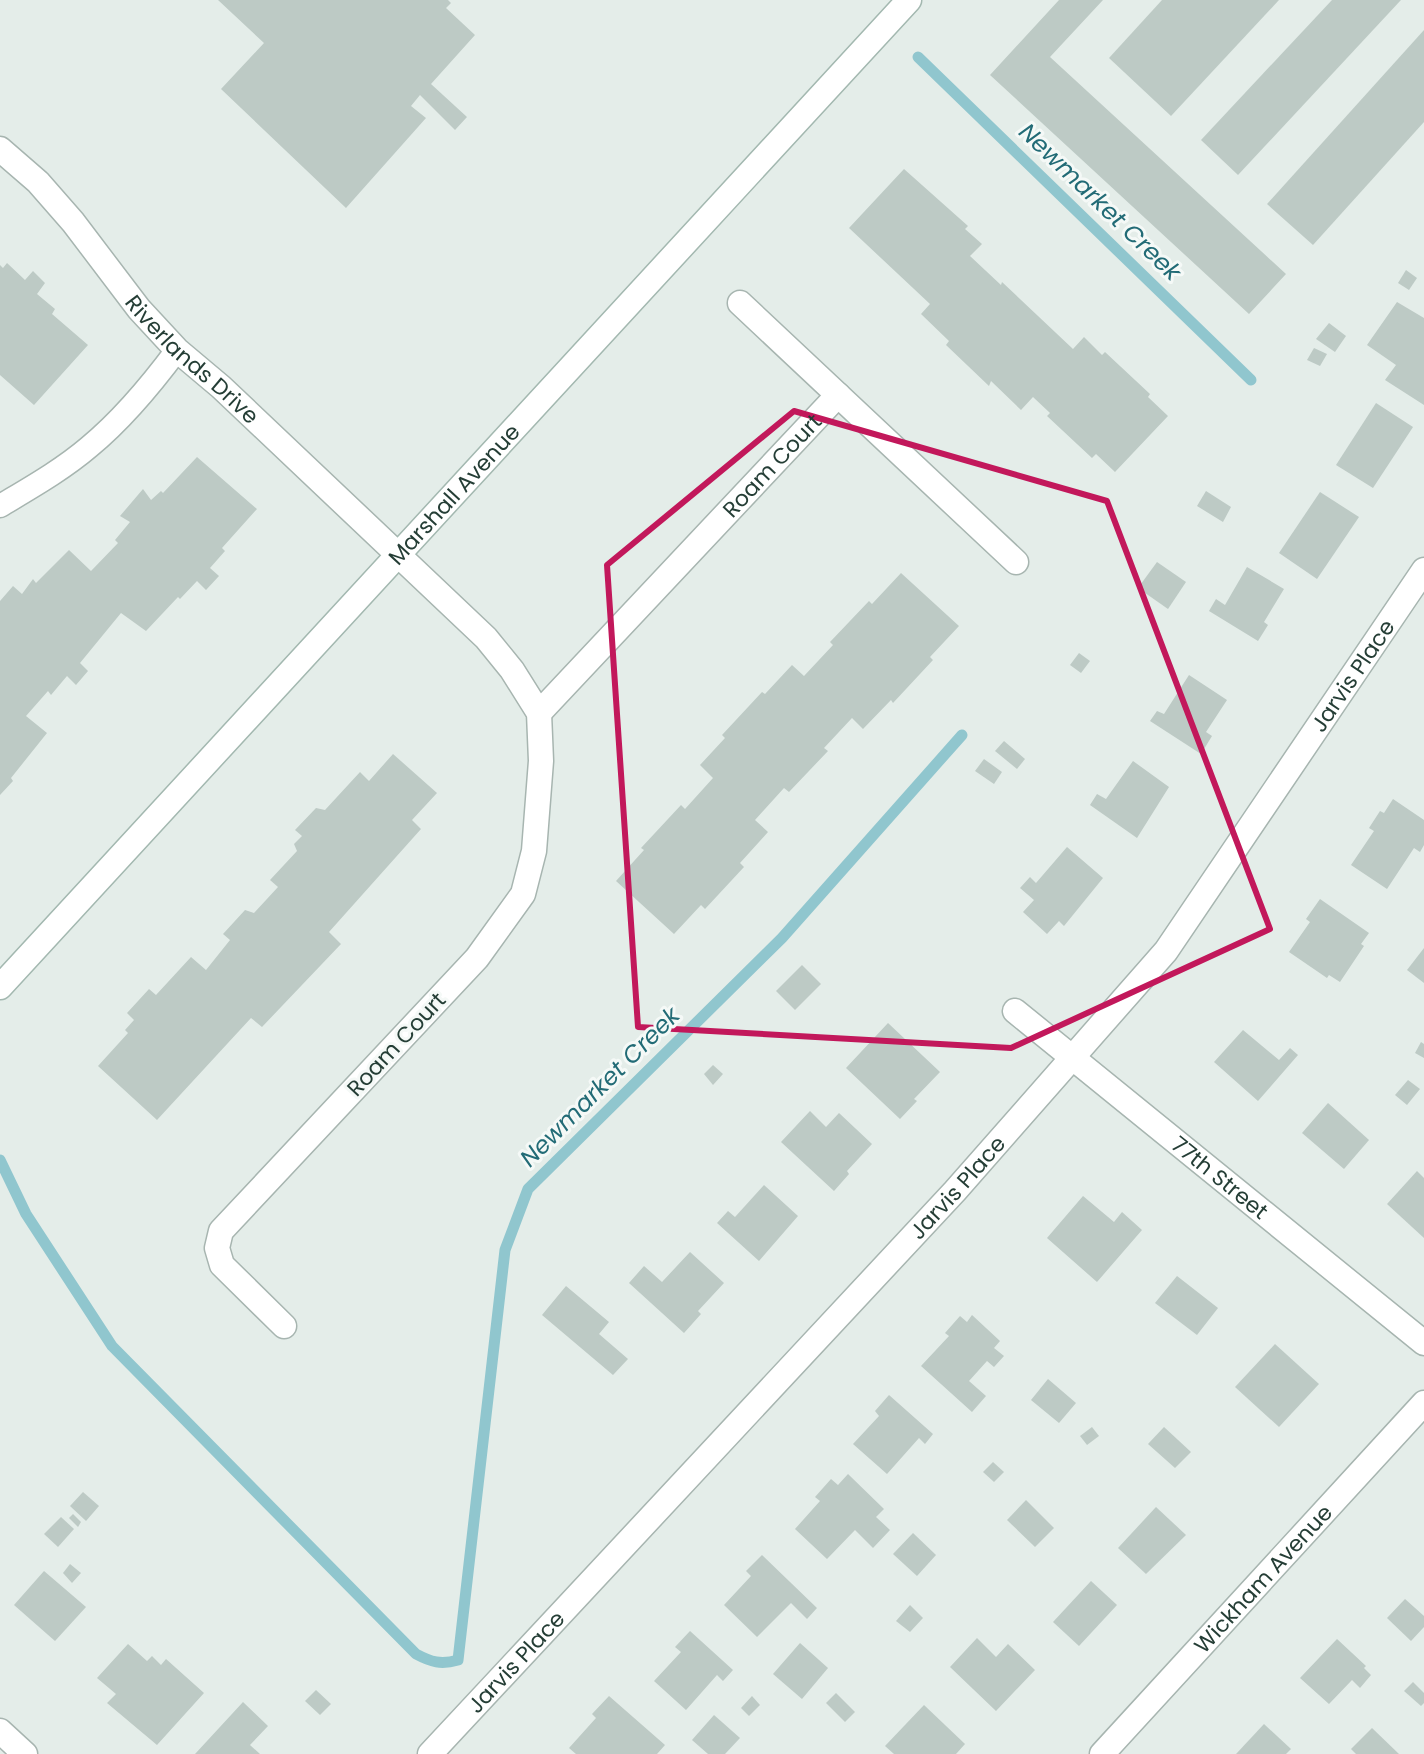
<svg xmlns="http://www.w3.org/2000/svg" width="1424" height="1754" viewBox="0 0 1424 1754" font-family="Poppins,sans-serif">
  <rect width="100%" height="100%" fill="#e4ede9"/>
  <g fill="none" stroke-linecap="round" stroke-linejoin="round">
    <g stroke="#90c6ce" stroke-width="11">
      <path d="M918,57L1251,380"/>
      <path d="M0,1160L26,1214L112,1346L416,1654C431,1662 441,1665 458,1660L505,1250L528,1189L782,938L962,735"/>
    </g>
  </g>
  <g fill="#bdcac5">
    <path d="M218,0H448L451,3L446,8L475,35L431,84L467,117L455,130L420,95L411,106L426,118L346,208L221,89L264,43Z"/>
    <path d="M1059,0H1103L1050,57L1286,274L1249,314L990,75Z"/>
    <path d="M1162,0H1279L1171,116L1109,58Z"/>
    <path d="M1332,0H1401L1238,175L1201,140Z"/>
    <path d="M1424,30V122L1313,245L1267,204Z"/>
    <path d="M904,169L968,226L965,229L982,244L970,256L1001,285L1002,282L1073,349L1084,337L1102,355L1105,352L1150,394L1148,397L1168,416L1115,472L1096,454L1092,458L1047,416L1050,413L1033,397L1021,410L991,381L989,386L946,345L949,341L921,314L930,304L849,228Z"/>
    <path d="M7,263L25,280L33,271L45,283L37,294L55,309L52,314L88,345L34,405L0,375V265L3,268Z"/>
    <path d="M1406,270L1417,278L1409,290L1398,283Z"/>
    <path d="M1397,302L1424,318V405L1385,380L1396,365L1367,345Z"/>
    <path d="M1329,323L1346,336L1335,352L1316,339Z"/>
    <path d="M1314,348L1327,354L1320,366L1307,360Z"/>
    <path d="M1376,403L1413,427L1373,488L1336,465Z"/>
    <path d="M197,457L257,509L222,548L225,551L210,568L219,576L206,590L197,581L180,599L178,597L146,631L121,613L80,663L88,671L76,685L67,676L51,695L48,691L26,716L47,733L11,778L13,781L0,795V601L13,586L22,594L33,579L36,583L69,550L91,571L118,543L115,540L130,522L120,516L143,489L151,500L161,491L163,493Z"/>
    <path d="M1206,491L1231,507L1223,522L1197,506Z"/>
    <path d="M1320,492L1359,517L1317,579L1279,553Z"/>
    <path d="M1157,562L1186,582L1168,609L1138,588Z"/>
    <path d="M1247,567L1284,589L1264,622L1268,625L1258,641L1209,611L1216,599L1225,605Z"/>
    <path d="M901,573L959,626L930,657L933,660L893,703L891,700L863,729L852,718L824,748L828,751L789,792L784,788L755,820L768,832L740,863L744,867L705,909L701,905L674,934L616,881L644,850L641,848L681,805L685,809L713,778L700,765L725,738L722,735L762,692L765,694L792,665L804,676L833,645L830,642L869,601L872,604Z"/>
    <path d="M1079,653L1090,661L1081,673L1070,665Z"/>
    <path d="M1189,675L1227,700L1206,732L1212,736L1201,754L1150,721L1157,711L1164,714Z"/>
    <path d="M1004,741L1025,759L1017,769L995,751Z"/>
    <path d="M393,754L437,793L412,820L421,829L329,932L341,944L262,1027L251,1018L157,1120L98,1066L128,1033L125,1030L134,1020L127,1013L149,989L156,995L191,957L206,970L230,940L223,934L245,910L254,913L278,887L270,880L297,851L294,844L302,836L295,830L316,808L325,810L360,772L369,781Z"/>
    <path d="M984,759L1002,772L994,784L975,771Z"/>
    <path d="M1133,761L1169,787L1137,838L1090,805L1097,794L1106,799Z"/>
    <path d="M1393,799L1424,820V845L1420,852L1414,848L1387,889L1351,865L1374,831L1369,828L1380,811L1384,813Z"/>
    <path d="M1067,847L1103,878L1064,926L1059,921L1047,934L1023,912L1034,900L1020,888L1030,877L1036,883Z"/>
    <path d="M1320,899L1369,933L1361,944L1364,946L1340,982L1329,975L1327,978L1289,952L1310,922L1306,919Z"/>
    <path d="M1424,948V983L1407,970Z"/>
    <path d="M802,965L821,984L795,1010L776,991Z"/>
    <path d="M888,1023L940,1072L914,1099L917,1101L900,1119L846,1068Z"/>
    <path d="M1243,1030L1279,1060L1290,1048L1298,1055L1258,1101L1214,1062Z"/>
    <path d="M1421,1042L1424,1044V1058L1415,1053Z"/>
    <path d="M713,1065L723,1074L713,1085L704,1074Z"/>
    <path d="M1408,1080L1420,1089L1407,1105L1395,1095Z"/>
    <path d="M1328,1103L1369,1140L1344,1169L1302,1133Z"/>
    <path d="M810,1111L826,1127L839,1113L872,1144L847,1171L849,1174L834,1191L781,1142Z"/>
    <path d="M1417,1171L1424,1178V1238L1387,1204Z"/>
    <path d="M764,1185L798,1216L759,1261L717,1223L728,1211L735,1217Z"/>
    <path d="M1083,1196L1114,1222L1122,1212L1142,1230L1097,1282L1047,1238Z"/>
    <path d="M690,1252L724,1283L698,1311L701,1314L684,1333L629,1283L644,1266L662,1282Z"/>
    <path d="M1177,1276L1218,1308L1197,1335L1155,1303Z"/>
    <path d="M566,1286L609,1322L599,1334L628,1359L613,1375L542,1315Z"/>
    <path d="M972,1315L1000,1341L994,1348L1004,1356L994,1367L987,1361L969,1381L986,1396L972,1412L921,1366L949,1336L945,1333L960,1316L967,1322Z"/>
    <path d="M1275,1344L1319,1384L1279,1427L1235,1387Z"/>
    <path d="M1048,1379L1076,1403L1059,1423L1031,1400Z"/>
    <path d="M889,1395L933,1434L925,1444L919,1438L887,1474L853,1444L879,1416L875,1411Z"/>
    <path d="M1092,1427L1099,1436L1087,1445L1080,1436Z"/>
    <path d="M1164,1427L1191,1452L1175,1468L1148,1444Z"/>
    <path d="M993,1462L1004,1472L994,1482L983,1472Z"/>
    <path d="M848,1474L884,1509L876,1517L890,1530L873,1548L855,1530L827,1559L795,1529L820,1501L815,1497L831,1479L838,1485Z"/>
    <path d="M83,1492L99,1506L86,1521L70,1506Z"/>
    <path d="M1026,1500L1054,1528L1035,1547L1007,1520Z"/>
    <path d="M1156,1507L1186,1535L1146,1574L1118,1548Z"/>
    <path d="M73,1514L81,1522L78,1527L69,1518Z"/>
    <path d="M61,1517L74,1529L58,1547L44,1534Z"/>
    <path d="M913,1533L936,1555L917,1576L893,1554Z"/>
    <path d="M762,1555L817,1608L807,1619L791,1603L757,1637L724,1605L751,1576L746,1571Z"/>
    <path d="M70,1564L81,1573L72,1583L63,1573Z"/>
    <path d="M44,1571L86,1607L55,1641L14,1605Z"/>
    <path d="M1091,1581L1117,1605L1079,1646L1053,1622Z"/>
    <path d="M1405,1599L1424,1616V1627L1411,1641L1387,1618Z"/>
    <path d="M910,1605L923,1618L910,1632L896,1621Z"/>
    <path d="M690,1631L733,1670L723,1681L717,1675L686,1710L654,1681L681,1652L675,1647Z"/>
    <path d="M977,1638L996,1657L1008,1644L1035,1670L996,1711L950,1667Z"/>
    <path d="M1337,1639L1366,1666L1364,1668L1371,1675L1360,1688L1352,1680L1329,1704L1300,1678Z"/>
    <path d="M800,1643L828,1668L802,1699L773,1674Z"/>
    <path d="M128,1644L147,1661L152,1656L161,1665L166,1659L204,1693L157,1745L107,1703L116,1694L97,1678Z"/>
    <path d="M1413,1682L1424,1693V1703L1421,1706L1404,1691Z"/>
    <path d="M316,1690L331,1704L320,1715L305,1701Z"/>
    <path d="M836,1693L855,1712L845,1722L826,1703Z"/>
    <path d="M609,1696L665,1745L657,1754H576L569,1748L596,1718L592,1714Z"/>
    <path d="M752,1696L760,1705L749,1716L741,1708Z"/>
    <path d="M243,1702L268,1726L250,1745L260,1754H195Z"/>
    <path d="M924,1705L965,1744L956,1754H894L885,1746Z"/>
    <path d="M714,1715L740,1738L725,1754H708L692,1740Z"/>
    <path d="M1264,1724L1291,1749L1286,1754H1236Z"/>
    <path d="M1372,1728L1399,1754H1356L1351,1749Z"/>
  </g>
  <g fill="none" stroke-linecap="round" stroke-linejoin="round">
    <defs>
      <path id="lane" d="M0,506C30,488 62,470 89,447C123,419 151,385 177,350"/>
      <g id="street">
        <path id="s1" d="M0,149L38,182L73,222L139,309L177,350L221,387L486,638L512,670L539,713L541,761L534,851L523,894L477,958L221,1231L217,1248L222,1265L284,1326"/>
        <path d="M740,303L1016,562"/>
        <path id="s2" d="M539,713L838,395"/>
        <path id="s3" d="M1015,1011L1424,1343"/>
        <path d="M0,1731L25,1754"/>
        <path id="s4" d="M430,1754L955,1191L1166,951L1424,570"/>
        <path id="s5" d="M1102,1754L1424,1403"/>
      </g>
      <g id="secondary">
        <path id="s6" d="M0,987L909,0"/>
      </g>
    </defs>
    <use href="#lane" stroke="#a7b5b0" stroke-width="25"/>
    <use href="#street" stroke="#a7b5b0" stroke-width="27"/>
    <use href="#secondary" stroke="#a3b8b0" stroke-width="27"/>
    <use href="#lane" stroke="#fff" stroke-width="22"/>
    <use href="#street" stroke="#fff" stroke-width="24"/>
    <use href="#secondary" stroke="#fff" stroke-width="24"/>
  </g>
  <path fill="none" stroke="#c2185b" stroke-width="6" stroke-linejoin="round" d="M794,411L1107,501L1270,929L1011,1048L638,1027L607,565Z"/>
  <g text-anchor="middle" stroke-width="6" stroke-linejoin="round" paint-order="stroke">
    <g font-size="22" fill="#253e36" stroke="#f5f9f7">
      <text dy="8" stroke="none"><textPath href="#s1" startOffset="286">Riverlands Drive</textPath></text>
      <text dy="8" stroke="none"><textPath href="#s2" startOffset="340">Roam Court</textPath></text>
      <text dy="8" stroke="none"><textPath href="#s6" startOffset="670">Marshall Avenue</textPath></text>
      <text dy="8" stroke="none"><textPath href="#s4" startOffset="1422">Jarvis Place</textPath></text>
      <text transform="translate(396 1044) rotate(-47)" y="8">Roam Court</text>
      <text dy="8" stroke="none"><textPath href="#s3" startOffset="264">77th Street</textPath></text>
      <text dy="8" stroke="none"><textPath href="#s4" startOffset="774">Jarvis Place</textPath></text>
      <text dy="8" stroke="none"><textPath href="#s5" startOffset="238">Wickham Avenue</textPath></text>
      <text dy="8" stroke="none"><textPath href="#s4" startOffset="126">Jarvis Place</textPath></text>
    </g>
    <g font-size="24" font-style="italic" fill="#226b76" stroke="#f5f9f7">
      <text transform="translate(1100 202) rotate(44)" y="8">Newmarket Creek</text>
      <text transform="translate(600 1087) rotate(-45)" y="8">Newmarket Creek</text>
    </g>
  </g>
</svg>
